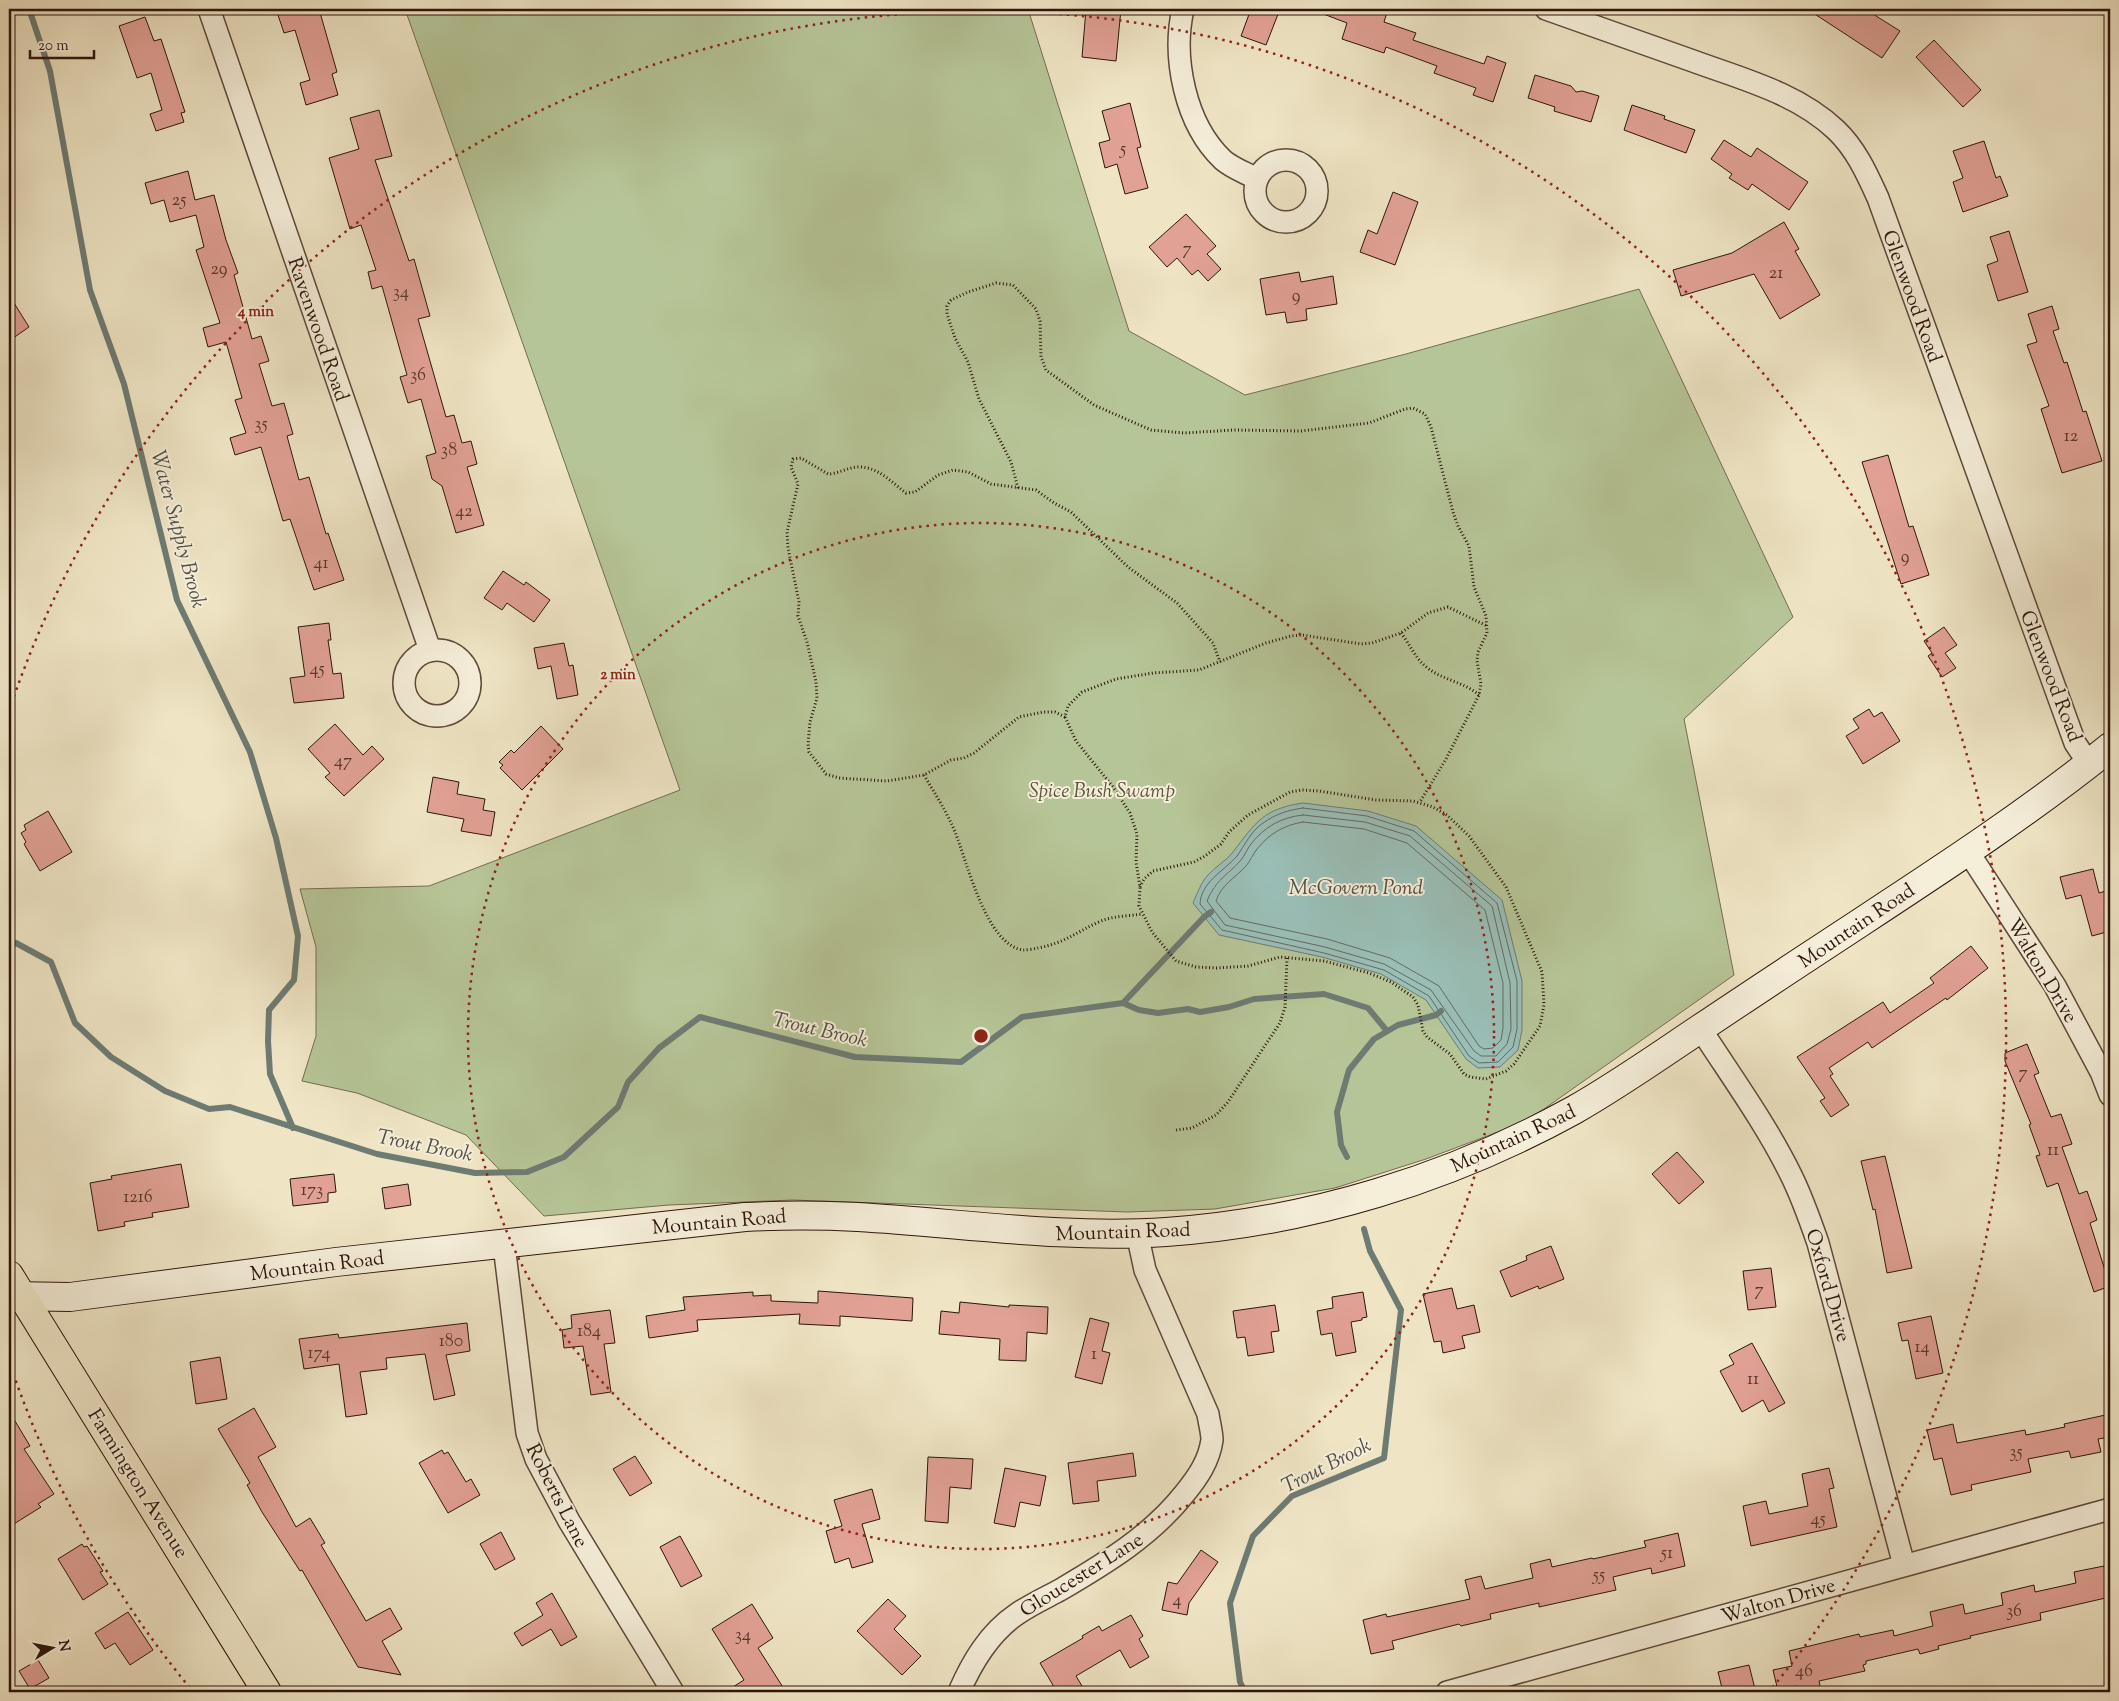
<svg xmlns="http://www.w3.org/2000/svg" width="2119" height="1701" viewBox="0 0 2119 1701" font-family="'Sorts Mill Goudy',serif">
  <rect width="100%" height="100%" fill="#efe5c5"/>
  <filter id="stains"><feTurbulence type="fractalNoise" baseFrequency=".004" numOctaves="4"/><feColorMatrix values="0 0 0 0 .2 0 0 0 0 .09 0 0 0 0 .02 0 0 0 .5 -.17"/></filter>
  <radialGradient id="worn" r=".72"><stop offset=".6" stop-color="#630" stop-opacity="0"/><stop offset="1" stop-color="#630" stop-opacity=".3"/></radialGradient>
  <path fill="#b6c597" stroke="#726d52" d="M405,9H1028L1129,331L1245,395L1406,354L1639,289L1793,617L1684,719L1734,975L1527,1121L1426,1159L1335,1188L1215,1209L1127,1212L793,1200L669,1205L544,1216L466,1135L357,1093L302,1081L316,1036V947L300,889L429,886L680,790Z"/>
  <path fill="#9abfb7" stroke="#6e7b73" d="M1303,803L1368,811L1416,826L1502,900L1522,981V1030L1518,1050L1500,1067L1478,1068L1466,1059L1426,1000L1381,974L1322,957L1219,935L1193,903C1197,894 1201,883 1207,876C1215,867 1226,861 1233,852C1256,822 1263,809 1303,803Z"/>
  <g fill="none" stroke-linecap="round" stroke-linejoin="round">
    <g stroke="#646a62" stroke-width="1">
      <path d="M1303,808L1367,816L1414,831L1497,903L1517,981V1029L1513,1047L1498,1062L1479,1063L1469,1056L1429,996L1384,970L1324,953L1222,930L1200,904C1201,882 1224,871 1237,856C1245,845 1251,831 1263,823C1276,814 1288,810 1303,808Z"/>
      <path d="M1303,815L1365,822L1410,836L1492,906L1510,983L1511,1029L1507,1044L1496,1056H1481L1474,1051L1431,990L1384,964L1325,947L1225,925L1207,901C1217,878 1226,877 1241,860C1245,855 1247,849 1251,844C1264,827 1282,817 1303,815Z"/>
      <path d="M1303,822L1364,829L1407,843L1485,910L1503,983V1028L1501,1040L1493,1048L1484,1049L1479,1046L1439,986L1390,958L1327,939L1230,918L1216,901C1221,885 1235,878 1246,866C1250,861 1253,854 1257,849C1269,834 1284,825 1303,822Z"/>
    </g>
    <g stroke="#6e7b73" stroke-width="6">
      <path d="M29,9L50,71L90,290L124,384L177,600L250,752L276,838L298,936L294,980L269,1010L268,1041L270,1074L293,1128"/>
      <path d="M9,944L16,943L51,962L75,1023L111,1057L165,1091L209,1109L230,1107L377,1154L475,1173L527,1172L564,1157L618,1107L628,1082L659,1048L700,1017L855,1057L961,1062L1022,1017L1123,1003L1204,917L1211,912"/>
      <path d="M1123,1003L1139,1010L1158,1013L1188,1009L1200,1012L1229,1007L1254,999L1324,994L1368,1008L1387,1031"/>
      <path d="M1347,1157L1341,1145L1337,1112L1349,1070L1374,1039L1398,1025L1436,1015L1441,1011"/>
      <path d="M1245,1692L1240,1682L1230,1603L1253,1536L1292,1496L1384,1458L1401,1310L1370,1251L1364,1229"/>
    </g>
  </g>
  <g fill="#e1a195" stroke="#2d150c">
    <path d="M276,9H319L337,72L332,74L338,95L306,105L300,83L310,80L295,30L284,33Z"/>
    <path d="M1086,9H1121L1116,61L1082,57Z"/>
    <path d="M1251,9H1280L1266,45L1241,36Z"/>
    <path d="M1314,9H1388L1384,22L1416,33L1413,40L1484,64L1487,56L1506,63L1493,102L1473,95L1476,88L1434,73L1437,66L1386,47L1384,53L1342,39L1347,23L1313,10Z"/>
    <path d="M1807,9H1865L1900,31L1882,58Z"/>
    <path d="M145,17L154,41L161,39L185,112L181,113L184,122L156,131L150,114L162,110L151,73L137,78L119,26Z"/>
    <path d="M1934,40L1981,90L1963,107L1916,57Z"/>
    <path d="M1535,75L1571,86L1576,92L1582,91L1599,96L1591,122L1554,111L1555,107L1528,98Z"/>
    <path d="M1130,103L1141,147L1137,148L1148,188L1125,194L1117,164L1105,168L1099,143L1110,140L1102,111Z"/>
    <path d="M1632,105L1665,116L1664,119L1695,130L1686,153L1624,130Z"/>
    <path d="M379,110L392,156L375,160L409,261L414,259L430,316L418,319L446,417L454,415L462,443L471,441L477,464L467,467L484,525L456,533L442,486L432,479L426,456L436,453L421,399L408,403L400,377L407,375L382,286L372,289L368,272L376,270L361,225L350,229L329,158L359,149L350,118Z"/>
    <path d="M1724,140L1751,157L1757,148L1808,182L1789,210L1752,184L1748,190L1729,178L1732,174L1711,159Z"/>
    <path d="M1984,141L1996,178L2000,176L2008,196L1963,212L1953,182L1963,178L1953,151Z"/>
    <path d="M188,171L195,200L214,195L226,240L238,273L234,275L252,339L261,336L269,361L259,364L272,406L284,403L293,434L287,436L299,480L309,477L326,534L328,533L344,580L314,590L290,519L283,521L261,447L235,455L230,438L246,433L235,400L242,398L226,342L208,347L203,328L220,323L196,250L204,247L196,215L170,222L164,200L151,204L145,183Z"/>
    <path d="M1393,192L1418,202L1395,265L1360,252L1368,230L1377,234Z"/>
    <path d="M1186,214L1216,246L1207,254L1221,269L1208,281L1198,270L1192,275L1177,258L1167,267L1149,247Z"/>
    <path d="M1784,222L1799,249L1795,251L1820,295L1780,319L1754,274L1681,296L1673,270L1732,253Z"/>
    <path d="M2009,231L2028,292L1998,301L1987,265L1998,261L1990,237Z"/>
    <path d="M1299,272L1301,282L1333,276L1337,304L1306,309L1307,320L1287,323L1285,312L1266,315L1260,279Z"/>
    <path d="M9,295L29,327L9,341Z"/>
    <path d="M2052,306L2059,329L2053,331L2064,363L2067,362L2083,412L2086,411L2102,461L2062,473L2041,409L2049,406L2027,345L2037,342L2028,314Z"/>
    <path d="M1888,455L1909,527L1913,526L1929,575L1901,584L1862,462Z"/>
    <path d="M503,571L524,585L526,582L550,600L534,622L507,603L502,610L484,598Z"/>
    <path d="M329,623L331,640H328L333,674L341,673L344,698L294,703L290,678L305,676L298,627Z"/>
    <path d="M1944,627L1957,645L1945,653L1956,668L1942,677L1928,656L1932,653L1924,641Z"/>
    <path d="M564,643L569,666L573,665L578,695L557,699L551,666L538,669L534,648Z"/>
    <path d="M1869,709L1874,717L1882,712L1900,741L1863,764L1846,736L1859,728L1853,719Z"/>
    <path d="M335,724L363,755L372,746L384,759L344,796L325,777L330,773L308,749Z"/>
    <path d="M541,726L563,749L522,790L500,768L503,765L499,762L511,750L514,753Z"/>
    <path d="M433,777L459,782L457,794L485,799L483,810L495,812L491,836L461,831L464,819L427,812Z"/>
    <path d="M48,811L72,852L40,871L24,844L26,842L21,833L26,830L24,825Z"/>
    <path d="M2093,869L2099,893L2106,891L2110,908V931L2092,936L2081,895L2066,899L2060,877Z"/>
    <path d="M1971,946L1988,968L1947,1000L1946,998L1872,1048L1868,1042L1829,1068L1833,1074L1830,1076L1849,1105L1831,1117L1820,1101L1825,1098L1797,1057L1883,1002L1890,1013L1934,983L1930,978Z"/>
    <path d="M2027,1044L2039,1073L2034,1075L2051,1117L2061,1114L2072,1144L2062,1147L2079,1194L2087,1191L2097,1220L2090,1223L2110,1286L2094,1292L2058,1183L2047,1187L2036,1156L2040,1155L2029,1125L2031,1124L2005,1061V1053Z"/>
    <path d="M1677,1152L1704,1182L1679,1204L1652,1174Z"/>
    <path d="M1885,1156L1912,1268L1887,1273L1875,1209L1873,1210L1861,1161Z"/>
    <path d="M181,1164L189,1207L152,1213L153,1217L124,1222L125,1226L98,1231L90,1183L112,1179L111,1176Z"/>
    <path d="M334,1174L336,1192L328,1193V1202L293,1206L290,1179Z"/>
    <path d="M408,1184L411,1205L385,1209L382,1188Z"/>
    <path d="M1551,1246L1564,1279L1539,1289L1538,1286L1511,1297L1500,1271L1527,1260L1526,1256Z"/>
    <path d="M1771,1268L1776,1307L1748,1310L1743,1271Z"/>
    <path d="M1452,1288L1457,1309L1474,1305L1480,1332L1462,1336L1465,1348L1443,1353L1441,1341L1434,1342L1423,1294Z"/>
    <path d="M818,1291L913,1298L912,1321L840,1316V1326L799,1324L800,1314L748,1317L697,1320L698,1331L649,1338L646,1316L685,1310L683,1297L753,1292V1296L771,1295V1301L818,1303Z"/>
    <path d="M1363,1292L1367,1317L1362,1318V1320L1351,1322L1356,1352L1336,1356L1332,1333L1321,1335L1317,1311L1333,1308L1332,1297Z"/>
    <path d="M960,1302L1009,1307V1305L1048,1307L1047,1334L1027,1332L1026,1361L999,1360L1000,1339L939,1334L941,1311L959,1313Z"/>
    <path d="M1275,1305L1279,1331L1271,1332L1274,1352L1248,1356L1245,1337L1237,1338L1233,1311Z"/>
    <path d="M610,1310L615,1343L604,1344L611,1392L591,1395L583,1346L564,1348L562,1330L572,1328L571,1315Z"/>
    <path d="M1931,1316L1943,1373L1916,1379L1908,1340L1902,1341L1898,1323Z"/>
    <path d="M1090,1318L1109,1323L1102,1351L1110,1353L1102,1384L1075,1377Z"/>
    <path d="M467,1323L470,1351L446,1355L455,1395L434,1400L425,1354L386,1358L387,1369L360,1372L367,1414L346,1417L339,1364L304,1369L299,1339L338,1334L339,1338Z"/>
    <path d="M1752,1343L1785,1403L1769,1412L1763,1400L1742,1412L1720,1371L1734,1364L1729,1355Z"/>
    <path d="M220,1357L227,1399L196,1404L190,1362Z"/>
    <path d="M254,1408L276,1447L258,1457L296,1527L310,1518L325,1543L321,1545L366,1621L390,1608L402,1629L382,1641L401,1675L358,1667L302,1570L300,1571L262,1512L247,1485L250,1483L218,1429Z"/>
    <path d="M9,1411L30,1446L24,1449L54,1494L38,1504L41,1507L9,1527Z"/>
    <path d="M2110,1414V1437L2098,1439L2101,1452L2071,1458L2069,1451L2028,1459L2031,1472L1971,1485L1972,1490L1951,1495L1942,1458L1934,1460L1927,1430L1953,1424L1957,1443L2025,1430L2026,1435L2065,1427L2064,1424Z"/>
    <path d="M442,1450L444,1454L448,1452L466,1482L471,1479L480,1495L448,1513L419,1463Z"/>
    <path d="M1133,1453L1136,1476L1097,1481L1099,1501L1073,1504L1068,1463Z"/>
    <path d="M635,1456L652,1483L630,1496L613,1469Z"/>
    <path d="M928,1457L973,1459L971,1489L950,1487L948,1523L925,1521Z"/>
    <path d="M1005,1468L1046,1476L1040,1506L1020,1502L1015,1527L994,1523Z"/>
    <path d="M1829,1468L1834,1488L1829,1489L1837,1527L1751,1546L1743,1506L1766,1501L1769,1514L1808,1506L1802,1474Z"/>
    <path d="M872,1489L880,1519L862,1524L873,1562L852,1568L849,1558L835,1563L826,1531L842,1526L834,1500Z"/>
    <path d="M501,1532L515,1559L495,1570L480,1544Z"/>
    <path d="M1678,1533L1685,1566L1652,1574L1651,1568L1613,1577L1616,1590L1539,1607V1603L1490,1614L1491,1619L1461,1626L1459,1624L1392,1641L1394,1649L1371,1654L1363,1620L1386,1614L1387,1617L1470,1599L1465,1580L1481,1576L1485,1589L1533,1578L1530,1564L1550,1559L1552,1567L1592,1558L1593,1559L1646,1547L1644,1541Z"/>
    <path d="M680,1536L702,1576L681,1587L660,1547Z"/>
    <path d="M82,1544L84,1547L87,1546L103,1571L100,1572L108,1584L83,1600L58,1559Z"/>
    <path d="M1201,1550L1218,1562L1189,1603L1187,1615L1162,1610L1168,1582L1177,1584Z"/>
    <path d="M2104,1566L2110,1597L2040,1613L2041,1620L1970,1636L1971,1638L1938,1646L1939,1649L1920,1654L1918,1649L1866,1661V1664L1863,1665L1865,1671L1819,1681L1821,1690L1799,1692L1797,1686L1778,1691L1773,1670L1792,1666L1789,1651L1859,1634L1860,1637L1893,1630L1894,1636L1933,1626L1930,1612L1963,1604L1965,1614L2003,1605L2001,1593L2034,1585L2035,1592L2076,1583L2074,1572Z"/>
    <path d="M552,1593L577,1637L561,1646L551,1629L522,1646L514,1633L543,1615L536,1603Z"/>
    <path d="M888,1599L906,1616L894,1629L921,1656L902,1675L857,1631Z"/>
    <path d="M752,1604L773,1638L758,1648L786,1692H725L744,1680L712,1629Z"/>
    <path d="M128,1612L153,1650L130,1665L115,1643L105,1649L95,1633Z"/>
    <path d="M1131,1615L1143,1636L1139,1639L1149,1657L1130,1668L1120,1650L1076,1676L1082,1686L1071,1692H1057L1040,1663L1083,1638L1082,1636L1099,1626L1102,1631Z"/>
    <path d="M38,1660L49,1678L30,1689L19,1671Z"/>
    <path d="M1749,1665L1755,1689L1742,1692H1723L1718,1672Z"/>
  </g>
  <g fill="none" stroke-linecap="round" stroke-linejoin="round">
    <defs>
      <g id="minor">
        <path d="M209,9L430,650"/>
        <path d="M1183,9C1172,58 1185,124 1223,160C1232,168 1246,173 1257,179"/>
        <path d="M1546,9C1595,26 1644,44 1693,61C1742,79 1797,93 1836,130C1856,149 1867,174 1878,198L2075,743L2089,764"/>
        <circle cx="1286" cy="191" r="31"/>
        <circle cx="437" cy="683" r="33"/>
        <path d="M1967,850L2055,986L2101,1072L2110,1095"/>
        <path d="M1700,1028C1731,1076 1766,1124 1791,1175C1802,1197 1810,1220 1818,1243L1904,1565"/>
        <path d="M504,1245L527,1433L536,1459L569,1521L673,1692"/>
        <path d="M959,1692C972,1662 989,1633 1017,1614C1030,1605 1045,1598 1060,1590C1106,1563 1151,1536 1185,1493C1198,1477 1209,1461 1212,1440C1212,1432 1209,1422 1208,1414L1145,1270L1137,1233"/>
        <path d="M1447,1692L2110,1509"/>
      </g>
      <path id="secondary" d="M9,1296L70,1297L336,1262L745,1217C783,1215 820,1215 858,1217C961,1223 1063,1239 1166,1232C1309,1222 1449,1179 1574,1110C1618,1085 1659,1056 1701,1028C1738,1003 1776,978 1814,953C1914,887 2017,822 2110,747"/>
      <path id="primary" d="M9,1275L267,1692"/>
    </defs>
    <use href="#minor" stroke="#5e493a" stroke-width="24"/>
    <use href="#secondary" stroke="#2d150c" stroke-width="30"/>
    <use href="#primary" stroke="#2d150c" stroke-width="30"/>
    <g stroke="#2d150c" stroke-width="3" stroke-dasharray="1 2.5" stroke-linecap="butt">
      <path d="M1018,488L1011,462L979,399L968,362L955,338L947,314V306L951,300L968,292L996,283L1013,285L1036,309L1040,321L1041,357L1046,370L1094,405L1151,430L1184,433L1234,430L1301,431L1369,423L1405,409L1413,408L1425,414L1431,427L1453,512L1458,526L1469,546L1474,587L1486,616L1487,633L1478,652L1477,661L1481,684L1479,695L1446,759L1420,802"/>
      <path d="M1401,633C1409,643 1415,657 1424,665C1440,680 1463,681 1479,695"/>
      <path d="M1065,717L1055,712H1043L1019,717L974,753L964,758L951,760L924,775L887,781L839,778L826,774L809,752L808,744L810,722L817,698L816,682L807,642L798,616L799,602L788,548L787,532L798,484L791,467L793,459L801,458L828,474C838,474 848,467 859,467C879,467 892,483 906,493L915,492L938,475L953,470L968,472L991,484L1036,490L1054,503L1071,512L1128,567L1177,603L1213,643L1220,662"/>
      <path d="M924,775C935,794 947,812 955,832C967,861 986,945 1023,950C1027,950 1034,949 1038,948C1065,943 1078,931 1101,921C1113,916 1129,916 1142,914"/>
      <path d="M1140,887L1144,879L1153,871L1194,862L1205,856L1221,844L1229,832L1248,815L1290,792L1302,790L1319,791L1376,800L1413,801L1433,807L1447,815L1469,836L1506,887L1542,972L1544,1005L1540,1026L1514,1064L1506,1071L1486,1079L1470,1077L1464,1074L1450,1054L1427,1037L1423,1031L1418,1005L1413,997L1391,982L1369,973L1324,961L1280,957L1248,966L1217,968L1196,967L1176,961L1152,932L1139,906L1140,887L1136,862L1137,834L1130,813L1113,787L1076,741L1065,717L1068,706L1082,692L1116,679L1153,673L1199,670L1266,643L1291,636L1302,635L1361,644L1372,643L1401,633L1428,613L1448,607L1487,626"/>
      <path d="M1176,1130L1192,1128L1216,1115L1228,1102L1262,1050L1280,1023L1285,1007L1287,958"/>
    </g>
    <use href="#minor" stroke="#f5eed9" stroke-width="21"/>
    <use href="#secondary" stroke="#f5eed9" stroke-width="28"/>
    <use href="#primary" stroke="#efe5c5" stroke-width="28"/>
  </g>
  <g fill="none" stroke="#8f2418" stroke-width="2.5" stroke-dasharray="2.5 5">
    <circle cx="981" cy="1036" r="513"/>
    <path d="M190 1688A1025 1025 0 0 1 9 1361M9 711A1025 1025 0 1 1 1772 1688"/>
  </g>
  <g text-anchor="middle" stroke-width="4" stroke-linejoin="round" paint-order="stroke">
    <g font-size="18" fill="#5a382e">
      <text x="1123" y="154">5</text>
      <text x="179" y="205">25</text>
      <text x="1187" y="254">7</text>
      <text x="219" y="274">29</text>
      <text x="1776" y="278">21</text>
      <text x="401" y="297">34</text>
      <text x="1296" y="301">9</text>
      <text x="418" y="380">36</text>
      <text x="261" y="429">35</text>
      <text x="2071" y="441">12</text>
      <text x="449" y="455">38</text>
      <text x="464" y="516">42</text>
      <text x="1905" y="562">9</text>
      <text x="321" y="568">41</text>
      <text x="317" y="674">45</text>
      <text x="343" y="766">47</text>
      <text x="2023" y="1078">7</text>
      <text x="2053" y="1155">11</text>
      <text x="312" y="1195">173</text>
      <text x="138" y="1202">1216</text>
      <text x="1759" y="1295">7</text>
      <text x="589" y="1336">184</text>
      <text x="451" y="1346">180</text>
      <text x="1922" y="1352">14</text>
      <text x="319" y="1358">174</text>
      <text x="1094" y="1359">1</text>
      <text x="1753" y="1384">11</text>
      <text x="2016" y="1457">35</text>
      <text x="1818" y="1524">45</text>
      <text x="1667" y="1558">51</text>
      <text x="1599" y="1580">55</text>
      <text x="1177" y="1605">4</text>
      <text x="2014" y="1616">36</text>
      <text x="743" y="1640">34</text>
      <text x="1804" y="1676">46</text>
    </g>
    <g font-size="20" fill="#2d150c" stroke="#f5eed9">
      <text transform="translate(1913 296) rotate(70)" y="7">Glenwood Road</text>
      <text transform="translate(319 329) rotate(71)" y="7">Ravenwood Road</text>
      <text transform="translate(2052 676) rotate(69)" y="7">Glenwood Road</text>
      <text transform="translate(1856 925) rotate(-34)" y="7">Mountain Road</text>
      <text transform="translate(2043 970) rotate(59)" y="7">Walton Drive</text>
      <text transform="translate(1513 1138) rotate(-25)" y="7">Mountain Road</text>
      <text transform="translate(719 1221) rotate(-5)" y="7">Mountain Road</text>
      <text transform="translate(1123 1231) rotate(-2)" y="7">Mountain Road</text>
      <text transform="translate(317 1265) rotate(-7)" y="7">Mountain Road</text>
      <text transform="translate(1829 1285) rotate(74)" y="7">Oxford Drive</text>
      <text transform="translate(139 1483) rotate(58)" y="7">Farmington Avenue</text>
      <text transform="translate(558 1495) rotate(63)" y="7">Roberts Lane</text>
      <text transform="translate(1081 1574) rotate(-32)" y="7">Gloucester Lane</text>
      <text transform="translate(1778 1600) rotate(-16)" y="7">Walton Drive</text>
    </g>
    <g font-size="20" font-style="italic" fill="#5d533d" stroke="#f5eed9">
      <text x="1102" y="797">Spice Bush Swamp</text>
    </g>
    <g font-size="21" font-style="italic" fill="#535048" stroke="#f5eed9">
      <text transform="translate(179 529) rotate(75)" y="7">Water Supply Brook</text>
      <text x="1356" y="894">McGovern Pond</text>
      <text transform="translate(820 1029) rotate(13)" y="7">Trout Brook</text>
      <text transform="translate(425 1145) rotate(11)" y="7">Trout Brook</text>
      <text transform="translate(1326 1465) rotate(-27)" y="7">Trout Brook</text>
    </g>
  </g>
  <circle cx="981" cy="1036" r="8" fill="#8f2418" stroke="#f5eed9" stroke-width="2.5"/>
  <g font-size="15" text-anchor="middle" font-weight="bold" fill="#8f2418" stroke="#f5eed9" stroke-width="4" stroke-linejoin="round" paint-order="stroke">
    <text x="256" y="316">4 min</text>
    <text x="618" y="679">2 min</text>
  </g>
  <rect width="2119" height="1701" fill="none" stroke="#efe5c5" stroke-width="30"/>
  <rect x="10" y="10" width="2099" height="1681" fill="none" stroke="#2d150c" stroke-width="2.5"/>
  <rect x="15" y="15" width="2089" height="1671" fill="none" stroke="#2d150c"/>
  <g transform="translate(52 1648) rotate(80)" stroke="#f5eed9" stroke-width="4" paint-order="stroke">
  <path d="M0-4L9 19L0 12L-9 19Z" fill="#2d150c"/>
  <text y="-8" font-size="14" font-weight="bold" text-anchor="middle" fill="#2d150c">N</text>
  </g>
  <path d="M30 50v8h64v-8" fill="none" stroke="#2d150c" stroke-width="2.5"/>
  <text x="38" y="50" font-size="15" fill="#2d150c" stroke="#f5eed9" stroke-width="4" paint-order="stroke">20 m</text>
  <rect width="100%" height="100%" filter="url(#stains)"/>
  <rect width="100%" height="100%" fill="url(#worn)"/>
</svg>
